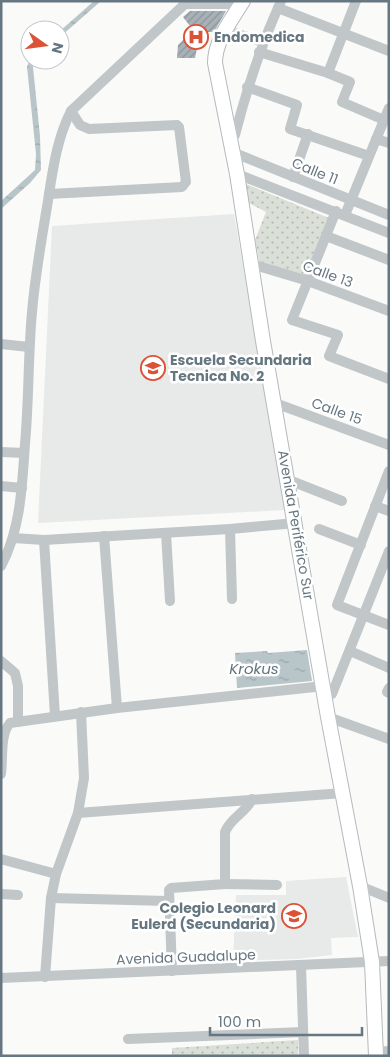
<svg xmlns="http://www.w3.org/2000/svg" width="390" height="1057" viewBox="0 0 390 1057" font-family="Poppins,sans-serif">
  <defs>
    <pattern id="green-dots" width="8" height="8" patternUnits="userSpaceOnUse" patternTransform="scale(1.25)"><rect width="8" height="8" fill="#dadfd7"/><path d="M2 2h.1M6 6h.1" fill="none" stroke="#b5bab4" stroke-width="1.8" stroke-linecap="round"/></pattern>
    <pattern id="water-ripples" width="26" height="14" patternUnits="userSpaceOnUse" patternTransform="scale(1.25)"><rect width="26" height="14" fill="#b9c6c9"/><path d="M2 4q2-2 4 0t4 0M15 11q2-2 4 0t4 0" fill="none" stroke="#9aa6a9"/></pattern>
    <pattern id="building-hatch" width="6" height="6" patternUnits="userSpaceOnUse" patternTransform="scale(1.25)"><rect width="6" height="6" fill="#a8b1b7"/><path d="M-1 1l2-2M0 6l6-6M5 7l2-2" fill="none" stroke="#8d959a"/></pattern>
  </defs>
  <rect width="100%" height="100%" fill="#fafaf8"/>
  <g fill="#e8e9e9">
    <path d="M234,214L286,510L38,523L52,226Z"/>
    <path d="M346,877L358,937L331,938L332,955L296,959L233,961L236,895H286V881Z"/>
  </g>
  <g fill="url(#green-dots)">
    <path d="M246,184L329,218L305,277L260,264L255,240L266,212L249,203Z"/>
    <path d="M298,1040V1056H172V1048Z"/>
  </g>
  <g fill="url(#water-ripples)">
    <path d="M94,1H101L60,37V31Z"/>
    <path d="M30,58V60H35L33,67L40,136L41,170L30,183L1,209V201L35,170L36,154L27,67Z"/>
    <path d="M307,650L312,681L237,688L235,653L267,651L268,653Z"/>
  </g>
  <path fill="url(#building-hatch)" d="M190,11H226L214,32H207L204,42L198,43L195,58H177L178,45L193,30L183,17Z"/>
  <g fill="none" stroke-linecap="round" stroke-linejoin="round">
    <defs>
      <path id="secondary" d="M243,1C231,21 215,40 215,63L237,174L263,341L328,717L360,886L372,962L376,1056"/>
    </defs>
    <use href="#secondary" stroke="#b4babe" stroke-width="16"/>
    <g stroke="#c1c6c9" stroke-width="10">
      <path d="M185,4H241"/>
      <path d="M278,8L389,51"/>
      <path d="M225,30L263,42"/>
      <path d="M259,52L328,73L350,82L342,102L384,120"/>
      <path d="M328,73L356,1"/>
      <path d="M247,87L297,105L290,129L369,156"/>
      <path d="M229,138L235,135C247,88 261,45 281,1"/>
      <path d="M376,139L389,143"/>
      <path d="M232,152L389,215"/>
      <path d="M237,174L389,233"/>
      <path d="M293,177L308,134"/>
      <path d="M49,194L182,187L186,182L179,127L177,125L89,129L80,125L71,111"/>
      <path d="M336,211L292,320L338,335L329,356L389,379"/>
      <path d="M345,215L389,108"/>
      <path d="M326,236L389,260"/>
      <path d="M258,266L308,281L389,311"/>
      <path d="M1,344L29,347"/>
      <path d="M275,403L389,445"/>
      <path d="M1,452L24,453"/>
      <path d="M389,471L337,605L389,625"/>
      <path d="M294,482L342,501"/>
      <path d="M1,486L22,488"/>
      <path d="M375,506L389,511"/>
      <path d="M230,529L232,599"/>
      <path d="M319,529L361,545"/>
      <path d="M166,533L170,601"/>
      <path d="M104,536L117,708"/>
      <path d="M13,538L44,540L230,529L296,523"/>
      <path d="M44,540L55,716"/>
      <path d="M1,566C21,529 22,485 25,444C29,400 28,356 32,312C35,276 41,242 47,207C52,175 56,140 71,111L188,1"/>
      <path d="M350,651L389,668"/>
      <path d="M1,661L15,673L18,686V722"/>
      <path d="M389,688L387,692L389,693"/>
      <path d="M332,694L389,551"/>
      <path d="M328,717L389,739"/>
      <path d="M1,774C3,757 0,734 10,723L117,708L324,686"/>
      <path d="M78,813L343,793"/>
      <path d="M1,859L56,874"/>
      <path d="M225,884L277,885"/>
      <path d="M360,886L389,898"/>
      <path d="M1,894L18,895"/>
      <path d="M51,898L168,901"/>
      <path d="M301,966L304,1056"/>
      <path d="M172,971L169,890L171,888L225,884V832C231,817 246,813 252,799"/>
      <path d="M45,977L51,898L56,874L78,813L84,778L81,712"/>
      <path d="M1,978L389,961"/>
      <path d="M128,1039L303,1032"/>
      <path d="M376,1052L389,1051"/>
    </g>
    <use href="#secondary" stroke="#fff" stroke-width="14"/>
  </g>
  <defs>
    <symbol id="hospital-ring" viewBox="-11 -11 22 22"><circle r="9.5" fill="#fff" stroke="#dc5236" stroke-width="1.5"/><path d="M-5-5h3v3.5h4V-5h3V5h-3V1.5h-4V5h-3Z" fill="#dc5236"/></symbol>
    <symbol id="school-ring" viewBox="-11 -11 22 22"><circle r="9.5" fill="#fff" stroke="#dc5236" stroke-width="1.5"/><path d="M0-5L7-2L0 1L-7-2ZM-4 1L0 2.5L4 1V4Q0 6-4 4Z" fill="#dc5236"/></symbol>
  </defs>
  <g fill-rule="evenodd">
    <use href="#hospital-ring" x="182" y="23" width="28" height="28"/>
    <use href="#school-ring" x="139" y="354" width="28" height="28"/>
    <use href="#school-ring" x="280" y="902" width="28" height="28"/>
  </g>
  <g text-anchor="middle" stroke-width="5" stroke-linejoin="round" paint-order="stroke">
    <g font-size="14" font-weight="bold" fill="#667781" stroke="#fff" text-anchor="start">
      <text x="214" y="42">Endomedica</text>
      <text x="170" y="365">Escuela Secundaria<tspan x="170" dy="16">Tecnica No. 2</tspan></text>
      <text x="276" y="913" text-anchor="end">Colegio Leonard<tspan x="276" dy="16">Eulerd (Secundaria)</tspan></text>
    </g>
    <g font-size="14" fill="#667781" stroke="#fff">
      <text transform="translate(315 171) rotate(22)" y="5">Calle 11</text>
      <text transform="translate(328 274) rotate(20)" y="5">Calle 13</text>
      <text transform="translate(337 411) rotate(20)" y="5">Calle 15</text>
      <text transform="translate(296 525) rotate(80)" y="5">Avenida Periférico Sur</text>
      <text transform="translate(186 957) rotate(-2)" y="5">Avenida Guadalupe</text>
    </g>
    <g font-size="15" font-style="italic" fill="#60767b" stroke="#fff">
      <text x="254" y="674">Krokus</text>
    </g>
  </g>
  <rect width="390" height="1057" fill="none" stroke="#667781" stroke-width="5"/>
  <g transform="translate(45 45) rotate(104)"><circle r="24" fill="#ffffff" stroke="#c2c9cd"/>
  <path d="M0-4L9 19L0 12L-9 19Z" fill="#dc5236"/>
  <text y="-8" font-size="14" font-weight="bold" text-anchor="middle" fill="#667781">N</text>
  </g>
  <path d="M210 1027v8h152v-8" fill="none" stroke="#667781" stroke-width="2.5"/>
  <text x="218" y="1027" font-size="15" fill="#667781" stroke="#ffffff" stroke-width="4" paint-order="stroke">100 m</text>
</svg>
